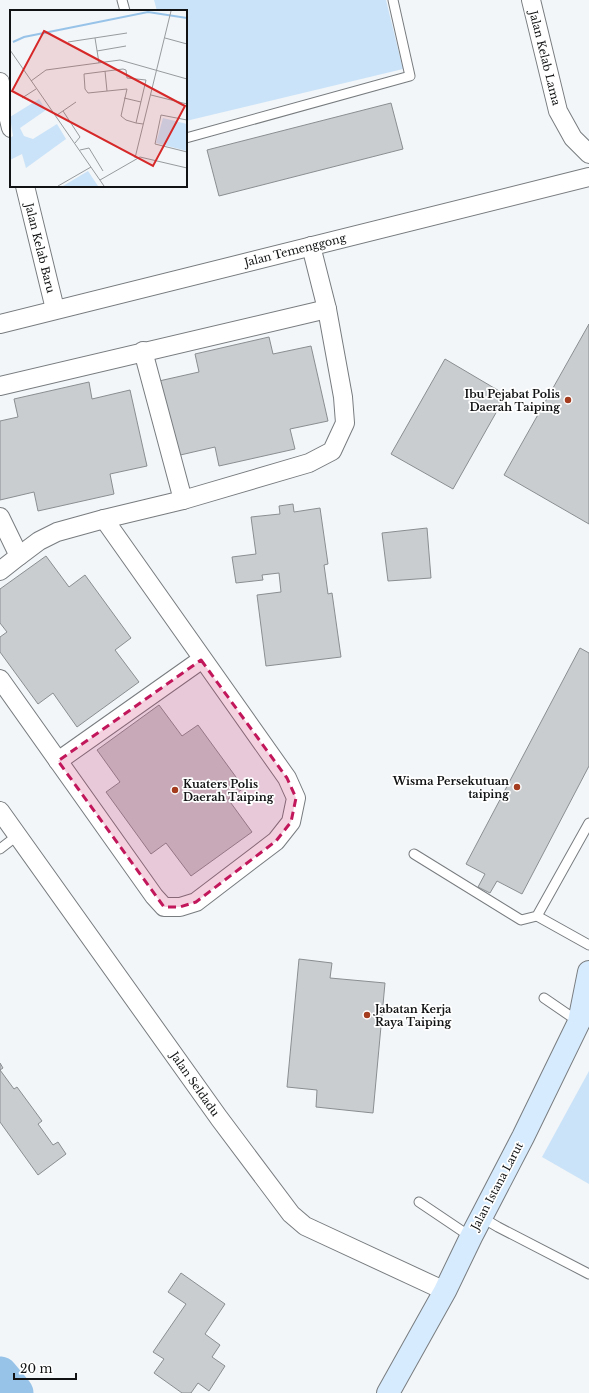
<svg xmlns="http://www.w3.org/2000/svg" width="589" height="1393" viewBox="0 0 589 1393" font-family="'Libre Baskerville',serif">
  <rect width="100%" height="100%" fill="#f2f6f9"/>
  <g fill="#cbe3f8">
    <path d="M154,0H386L403,69L186,121V11H157Z"/>
    <path d="M589,1071V1184L542,1157Z"/>
  </g>
  <g fill="none" stroke-linecap="round" stroke-linejoin="round">
    <path stroke="#98c3e9" stroke-width="37" d="M0,1375L15,1393"/>
  </g>
  <g fill="#c9cdd0" stroke="#8b8e91">
    <path d="M391,103L403,149L219,196L207,150Z"/>
    <path d="M589,324V524L504,475Z"/>
    <path d="M269,337L273,354L311,346L328,421L290,429L295,449L219,466L215,447L176,456L159,381L199,372L195,354Z"/>
    <path d="M445,359L506,395L453,489L391,454Z"/>
    <path d="M89,382L92,399L130,390L147,466L110,474L114,494L38,511L34,492L0,500V421L18,417L14,399Z"/>
    <path d="M293,504L294,512L320,508L328,564L324,565L328,594L332,593L341,657L266,666L257,595L281,592L279,573L262,575L263,580L236,583L232,557L256,554L251,517L280,514L279,506Z"/>
    <path d="M427,528L431,578L388,581L382,533Z"/>
    <path d="M46,556L69,587L85,575L131,638L115,650L139,682L77,727L53,693L38,704L0,652V637L7,632L0,623V589Z"/>
    <path d="M580,648L589,653V766L522,894L497,881L490,893L478,887L485,874L466,864Z"/>
    <path d="M159,705L182,736L198,725L244,788L228,799L252,832L191,876L166,843L151,854L106,792L120,782L97,750Z"/>
    <path d="M299,959L332,963L330,978L385,983L373,1113L316,1107L317,1090L287,1087Z"/>
    <path d="M0,1063L3,1068L0,1070L14,1089L17,1087L42,1121L38,1124L53,1145L58,1142L66,1154L38,1175L0,1122Z"/>
    <path d="M181,1273L225,1304L205,1334L220,1345L212,1357L225,1366L209,1391L198,1383L191,1393H182L154,1373L164,1359L153,1352L186,1304L168,1292Z"/>
  </g>
  <g fill="none" stroke-linecap="round" stroke-linejoin="round">
    <defs>
      <g id="service">
        <path d="M122,0L125,11"/>
        <path d="M186,138L410,76L393,0"/>
        <path d="M0,849L18,835"/>
        <path d="M414,854L521,920L537,916L589,823"/>
        <path d="M537,916L589,945"/>
        <path d="M544,998L579,1022"/>
        <path d="M419,1202L471,1237"/>
        <path d="M481,1217L498,1227L589,1274"/>
      </g>
      <g id="minor">
        <path d="M531,0L558,111L573,138L589,154"/>
        <path d="M0,82L11,128"/>
        <path d="M25,186L55,309"/>
        <path d="M0,324L589,177"/>
        <path d="M143,351L183,500"/>
        <path d="M0,386L327,309"/>
        <path d="M0,517L19,556L0,571"/>
        <path d="M19,556L39,541L57,532L104,519"/>
        <path d="M0,679L154,896L164,907H180L196,902L276,841L291,822L296,798L287,778L104,519L183,500L309,463L332,451L345,423L343,397L327,309L311,246"/>
        <path d="M58,761L201,660"/>
        <path d="M0,811L219,1118L291,1214L305,1226L445,1291"/>
      </g>
      <path id="secondary" d="M388,1393L445,1291L471,1237L523,1137L579,1022L589,972"/>
    </defs>
    <use href="#service" stroke="#787c7f" stroke-width="11"/>
    <use href="#minor" stroke="#787c7f" stroke-width="20"/>
    <use href="#secondary" stroke="#787c7f" stroke-width="24"/>
    <use href="#service" stroke="#fff" stroke-width="9"/>
    <use href="#minor" stroke="#fff" stroke-width="18"/>
    <use href="#secondary" stroke="#d6ebfd" stroke-width="22"/>
  </g>
  <path fill="#c2185b" fill-opacity="0.2" stroke="#c2185b" stroke-width="3" stroke-dasharray="8 5" stroke-linejoin="round" d="M201,660L287,778L296,798L291,822L276,841L196,902L180,907H164L58,761Z"/>
  <g fill="#a43c1f" stroke="#fff" stroke-width="1.5">
    <circle cx="568" cy="400" r="4"/>
    <circle cx="517" cy="787" r="4"/>
    <circle cx="175" cy="790" r="4"/>
    <circle cx="367" cy="1015" r="4"/>
  </g>
  <g text-anchor="middle" stroke-width="3.5" stroke-linejoin="round" paint-order="stroke">
    <g font-size="11" fill="#111213" stroke="#fff">
      <text transform="translate(545 58) rotate(76)" y="4">Jalan Kelab Lama</text>
      <text transform="translate(40 248) rotate(76)" y="4">Jalan Kelab Baru</text>
      <text transform="translate(295 250) rotate(-14)" y="4">Jalan Temenggong</text>
      <text transform="translate(195 1084) rotate(55)" y="4">Jalan Seldadu</text>
      <text transform="translate(497 1186) rotate(-62)" y="4">Jalan Istana Larut</text>
    </g>
    <g font-size="11" font-weight="bold" fill="#111213" stroke="#fff" text-anchor="end">
      <text x="560" y="398">Ibu Pejabat Polis<tspan x="560" dy="13">Daerah Taiping</tspan></text>
      <text x="509" y="785">Wisma Persekutuan<tspan x="509" dy="13">taiping</tspan></text>
      <text x="183" y="788" text-anchor="start">Kuaters Polis<tspan x="183" dy="13">Daerah Taiping</tspan></text>
      <text x="375" y="1013" text-anchor="start">Jabatan Kerja<tspan x="375" dy="13">Raya Taiping</tspan></text>
    </g>
  </g>
  <g transform="translate(10 10)">
    <rect width="177" height="177" fill="#f2f6f9"/>
    <path d="M29,89L36,100L10,118L14,126L23,129L47,114L56,129L16,158L12,144L0,150V128L3,126L0,107ZM153,108L177,114V141L146,133ZM78,161L88,176H53Z" fill="#cbe3f8"/>
    <path fill="none" stroke="#98c3e9" stroke-width="2" d="M3,32L14,27L138,2L177,8"/>
    <path fill="none" stroke="#989b9d" stroke-width="1" d="M85,28L89,53M155,28L177,34M58,32L117,23M0,40L94,176M87,41L116,36M95,61L97,81M21,71L36,60L110,50L177,69M141,85L177,94M12,88L26,79M114,88L131,92M53,101L70,127L65,133M47,105L66,92M177,110L151,105L145,134L177,142M126,113L136,70L117,68L116,60L113,59L74,64L75,79L78,83L117,79L111,106L116,110L126,113L133,114M70,140L79,138L93,161M125,148L161,1M90,170L130,147L177,158M48,176L81,157"/>
    <path fill="#d62828" fill-opacity="0.15" stroke="#d62828" stroke-width="2" d="M34,21L175,96L143,156L2,81Z"/>
    <rect width="177" height="177" fill="none" stroke="#111213" stroke-width="2"/>
  </g>
  <path d="M14 1373v6h62v-6" fill="none" stroke="#111213" stroke-width="2"/>
  <text x="20" y="1373" font-size="12" fill="#111213" stroke="#ffffff" stroke-width="3" paint-order="stroke">20 m</text>
</svg>
